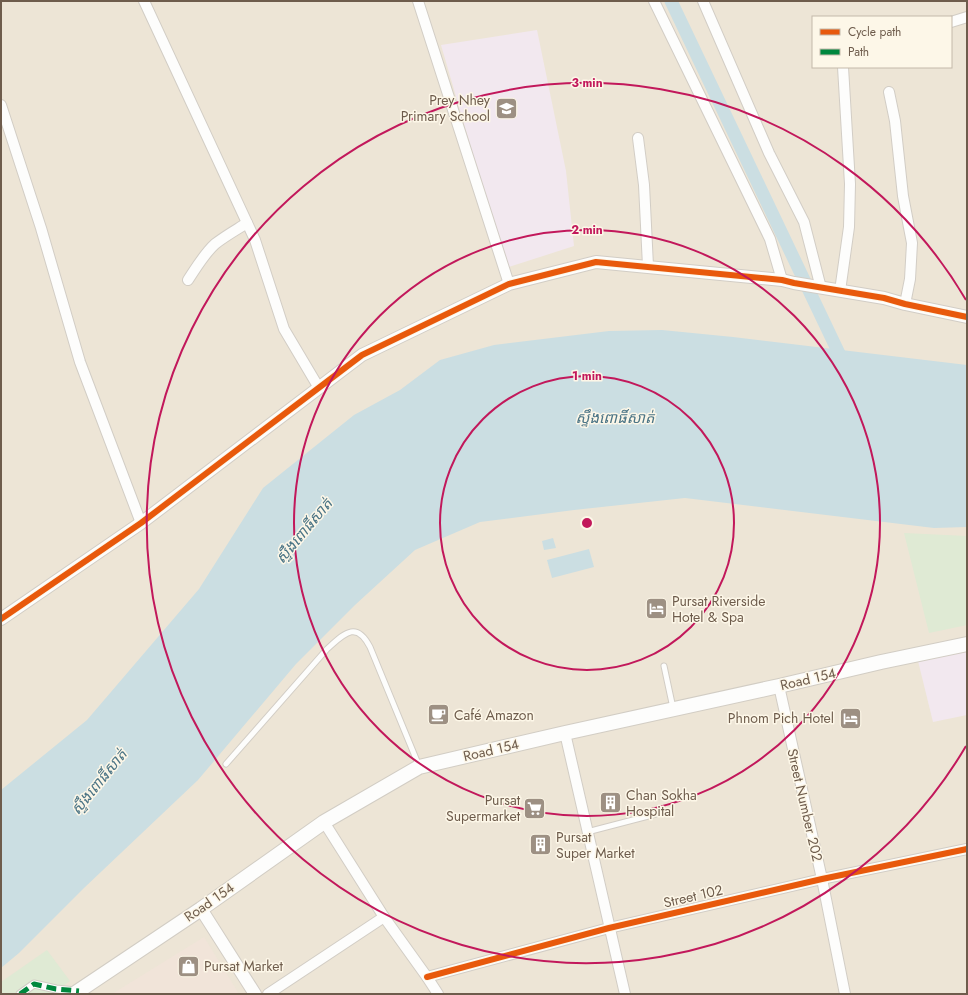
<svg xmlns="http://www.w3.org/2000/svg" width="968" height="995" viewBox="0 0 968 995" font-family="Jost,'Noto Sans Khmer',sans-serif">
  <rect width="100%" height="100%" fill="#f4f1e8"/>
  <path fill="#ede5d6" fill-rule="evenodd" d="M1,1H967V994H1ZM813,17H951V67H813Z"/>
  <path fill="#f1e4d9" d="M204,937L239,994H112Z"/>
  <g fill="#f2e8ef">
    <path d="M537,30L566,171L574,246L506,268L441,45Z"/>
    <path d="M967,651V715L933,722L918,661Z"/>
  </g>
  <g fill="#dfead4">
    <path d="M904,533L967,536V625L929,633Z"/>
    <path d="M47,950L70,981L51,994H1V982Z"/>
  </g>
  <g fill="#cbdee2">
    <path d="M662,330L733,337L967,365V527L934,528L685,498L574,510L480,522L415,550L355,605L296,664L198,780L84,888L19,953L1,968V790L87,720L199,589L263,488L354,415L400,390L440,360L494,345L609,331Z"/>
    <path d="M553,538L556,548L544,550L542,541Z"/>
    <path d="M589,549L594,567L552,578L547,560Z"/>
  </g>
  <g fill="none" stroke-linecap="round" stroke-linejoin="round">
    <path stroke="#cbdee2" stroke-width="13" d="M671,1L845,366"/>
    <defs>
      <g id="service">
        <path d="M664,666L673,708"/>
        <path d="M226,764L327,649C344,634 356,620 370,647L419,766"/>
        <path d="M587,832L656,814"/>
      </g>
      <path id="pedestrian" d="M20,994L34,984L56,989L76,991"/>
      <g id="minor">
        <path d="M144,1L255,240L284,329L319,388"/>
        <path d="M418,1L509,284"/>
        <path d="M654,1L770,239L782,280"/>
        <path d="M703,1L769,153L804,222L821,288"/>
        <path d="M951,22L967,17"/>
        <path d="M889,92L895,121L903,196L912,243L910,279L905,304"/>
        <path d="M1,105L41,228L80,362L141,523"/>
        <path d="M638,138L644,185L648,266"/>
        <path d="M188,280C196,268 204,254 215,244C225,236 236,230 247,223"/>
        <path d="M840,291L849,227L850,184L843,67"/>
        <path d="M779,686L822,879L845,994"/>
        <path d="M565,733L625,994"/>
        <path d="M324,822L384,917L427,977L438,994"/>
        <path d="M427,977L609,928L822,879L967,849"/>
        <path d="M268,994L384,917"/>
      </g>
      <g id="tertiary">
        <path d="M1,619L141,523L362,355L509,284L596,262L782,280L794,283L884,298L905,304L967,317"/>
        <path d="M201,909L255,994"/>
      </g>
      <path id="secondary" d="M74,994L201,909L324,822L419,767L565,733L779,686L881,662L967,644"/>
    </defs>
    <use href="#service" stroke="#d2cdc5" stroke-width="7"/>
    <use href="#pedestrian" stroke="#d2cdc5" stroke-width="9"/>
    <use href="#minor" stroke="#d2cdc5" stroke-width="12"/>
    <use href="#tertiary" stroke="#d2cdc5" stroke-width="14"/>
    <use href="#secondary" stroke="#d2cdc4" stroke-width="16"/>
    <use href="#service" stroke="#fdfdfc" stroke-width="5"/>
    <use href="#pedestrian" stroke="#fdfdfc" stroke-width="7"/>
    <use href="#minor" stroke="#fdfdfc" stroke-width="10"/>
    <use href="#tertiary" stroke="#fdfdfc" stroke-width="12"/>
    <use href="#secondary" stroke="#fdfdfc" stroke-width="14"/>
    <path stroke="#00873e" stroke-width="5" stroke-dasharray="10 5" stroke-linecap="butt" d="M20,994L34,984L56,989L79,991"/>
    <defs>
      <g id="cycleway">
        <path d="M1,619L141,523L362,355L509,284L596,262L782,280L794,283L884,298L905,304L967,317"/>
        <path d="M427,977L609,928L822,879L967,849"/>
      </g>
    </defs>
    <use href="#cycleway" stroke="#fdf7e8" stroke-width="8"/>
    <use href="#cycleway" stroke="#e8590c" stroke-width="6"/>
  </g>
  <g fill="none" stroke="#c2185b" stroke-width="2">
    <circle cx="587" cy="523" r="147"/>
    <circle cx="587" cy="523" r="293"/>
    <path d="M966 746A440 440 0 1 1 966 300"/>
  </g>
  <defs>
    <symbol id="school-square" viewBox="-11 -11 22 22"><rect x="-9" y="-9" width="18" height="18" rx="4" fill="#9d9083" stroke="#fdf7e8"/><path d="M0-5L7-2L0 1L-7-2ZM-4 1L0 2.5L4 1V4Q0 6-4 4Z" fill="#fff"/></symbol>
    <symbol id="hotel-square" viewBox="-11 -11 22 22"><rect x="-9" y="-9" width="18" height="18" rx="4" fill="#9d9083" stroke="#fdf7e8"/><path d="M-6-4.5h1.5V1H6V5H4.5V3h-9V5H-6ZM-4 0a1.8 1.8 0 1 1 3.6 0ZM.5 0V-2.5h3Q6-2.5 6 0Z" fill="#fff"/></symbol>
    <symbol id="cafe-square" viewBox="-11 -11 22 22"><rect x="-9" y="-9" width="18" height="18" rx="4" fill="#9d9083" stroke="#fdf7e8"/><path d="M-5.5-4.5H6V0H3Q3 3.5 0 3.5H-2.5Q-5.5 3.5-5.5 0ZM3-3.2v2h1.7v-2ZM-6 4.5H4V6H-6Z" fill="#fff"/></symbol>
    <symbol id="building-square" viewBox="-11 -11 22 22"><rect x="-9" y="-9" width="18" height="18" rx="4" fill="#9d9083" stroke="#fdf7e8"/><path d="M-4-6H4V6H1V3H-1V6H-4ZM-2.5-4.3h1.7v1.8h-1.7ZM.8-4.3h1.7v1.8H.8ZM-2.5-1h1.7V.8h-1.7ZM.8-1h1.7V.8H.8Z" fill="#fff"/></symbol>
    <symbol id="supermarket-square" viewBox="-11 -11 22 22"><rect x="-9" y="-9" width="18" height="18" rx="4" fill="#9d9083" stroke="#fdf7e8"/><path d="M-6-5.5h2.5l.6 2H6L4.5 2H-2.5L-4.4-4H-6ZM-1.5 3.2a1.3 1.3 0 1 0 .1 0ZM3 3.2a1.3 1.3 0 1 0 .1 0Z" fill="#fff"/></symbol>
    <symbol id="shop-square" viewBox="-11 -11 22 22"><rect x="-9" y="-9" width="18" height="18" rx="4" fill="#9d9083" stroke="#fdf7e8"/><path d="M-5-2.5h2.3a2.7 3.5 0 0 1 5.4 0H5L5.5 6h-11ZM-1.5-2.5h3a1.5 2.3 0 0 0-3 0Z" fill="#fff"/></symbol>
  </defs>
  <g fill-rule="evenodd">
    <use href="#school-square" x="494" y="96" width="25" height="25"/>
    <use href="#hotel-square" x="644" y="596" width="25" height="25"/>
    <use href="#cafe-square" x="426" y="702" width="25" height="25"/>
    <use href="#hotel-square" x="838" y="706" width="25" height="25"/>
    <use href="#building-square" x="598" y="790" width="25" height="25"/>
    <use href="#supermarket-square" x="522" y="796" width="25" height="25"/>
    <use href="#building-square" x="528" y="832" width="25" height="25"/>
    <use href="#shop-square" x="176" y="954" width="25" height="25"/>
  </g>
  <g text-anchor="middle" stroke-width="3" stroke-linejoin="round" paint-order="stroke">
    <g font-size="14" fill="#6e5c4c" stroke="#fdf7e8" text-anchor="start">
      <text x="490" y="105" text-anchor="end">Prey Nhey<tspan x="490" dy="16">Primary School</tspan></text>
      <text x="672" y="606">Pursat Riverside<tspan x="672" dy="16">Hotel &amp; Spa</tspan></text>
      <text x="454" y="720">Café Amazon</text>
      <text x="834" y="723" text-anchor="end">Phnom Pich Hotel</text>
      <text x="626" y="800">Chan Sokha<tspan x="626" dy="16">Hospital</tspan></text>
      <text x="520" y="805" text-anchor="end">Pursat<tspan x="520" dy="16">Supermarket</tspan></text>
      <text x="556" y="842">Pursat<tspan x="556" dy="16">Super Market</tspan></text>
      <text x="204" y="971">Pursat Market</text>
    </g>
    <g font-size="14" fill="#6e5c4c" stroke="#fdf7e8">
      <text transform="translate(808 679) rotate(-13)" y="5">Road 154</text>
      <text transform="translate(491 750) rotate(-13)" y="5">Road 154</text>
      <text transform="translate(805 805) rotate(77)" y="5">Street Number 202</text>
      <text transform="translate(693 896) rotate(-13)" y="5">Street 102</text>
      <text transform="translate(209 902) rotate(-35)" y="5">Road 154</text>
    </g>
    <g font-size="15" font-style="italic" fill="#4c7586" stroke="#fdf7e8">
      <text x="615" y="423">ស្ទឹងពោធិ៍សាត់</text>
      <text transform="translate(304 531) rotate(-50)" y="5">ស្ទឹងពោធិ៍សាត់</text>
      <text transform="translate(99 782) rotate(-51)" y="5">ស្ទឹងពោធិ៍សាត់</text>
    </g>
  </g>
  <circle cx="587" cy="523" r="6" fill="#c2185b" stroke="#fdf7e8" stroke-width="2"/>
  <g font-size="12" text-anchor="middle" font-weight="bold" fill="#c2185b" stroke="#fdf7e8" stroke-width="3" stroke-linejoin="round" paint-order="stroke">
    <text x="587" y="87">3 min</text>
    <text x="587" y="234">2 min</text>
    <text x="587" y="380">1 min</text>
  </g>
  <rect width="968" height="995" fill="none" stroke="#6e5c4c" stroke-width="4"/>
  <rect x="812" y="16" width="140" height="52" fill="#fdf7e8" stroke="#c4b9aa"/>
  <rect x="820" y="29" width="20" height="6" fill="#e8590c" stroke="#c4b9aa"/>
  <text x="848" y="36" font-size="12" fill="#6e5c4c">Cycle path</text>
  <rect x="820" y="49" width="20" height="6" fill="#00873e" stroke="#c4b9aa"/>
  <text x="848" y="56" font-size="12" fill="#6e5c4c">Path</text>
</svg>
